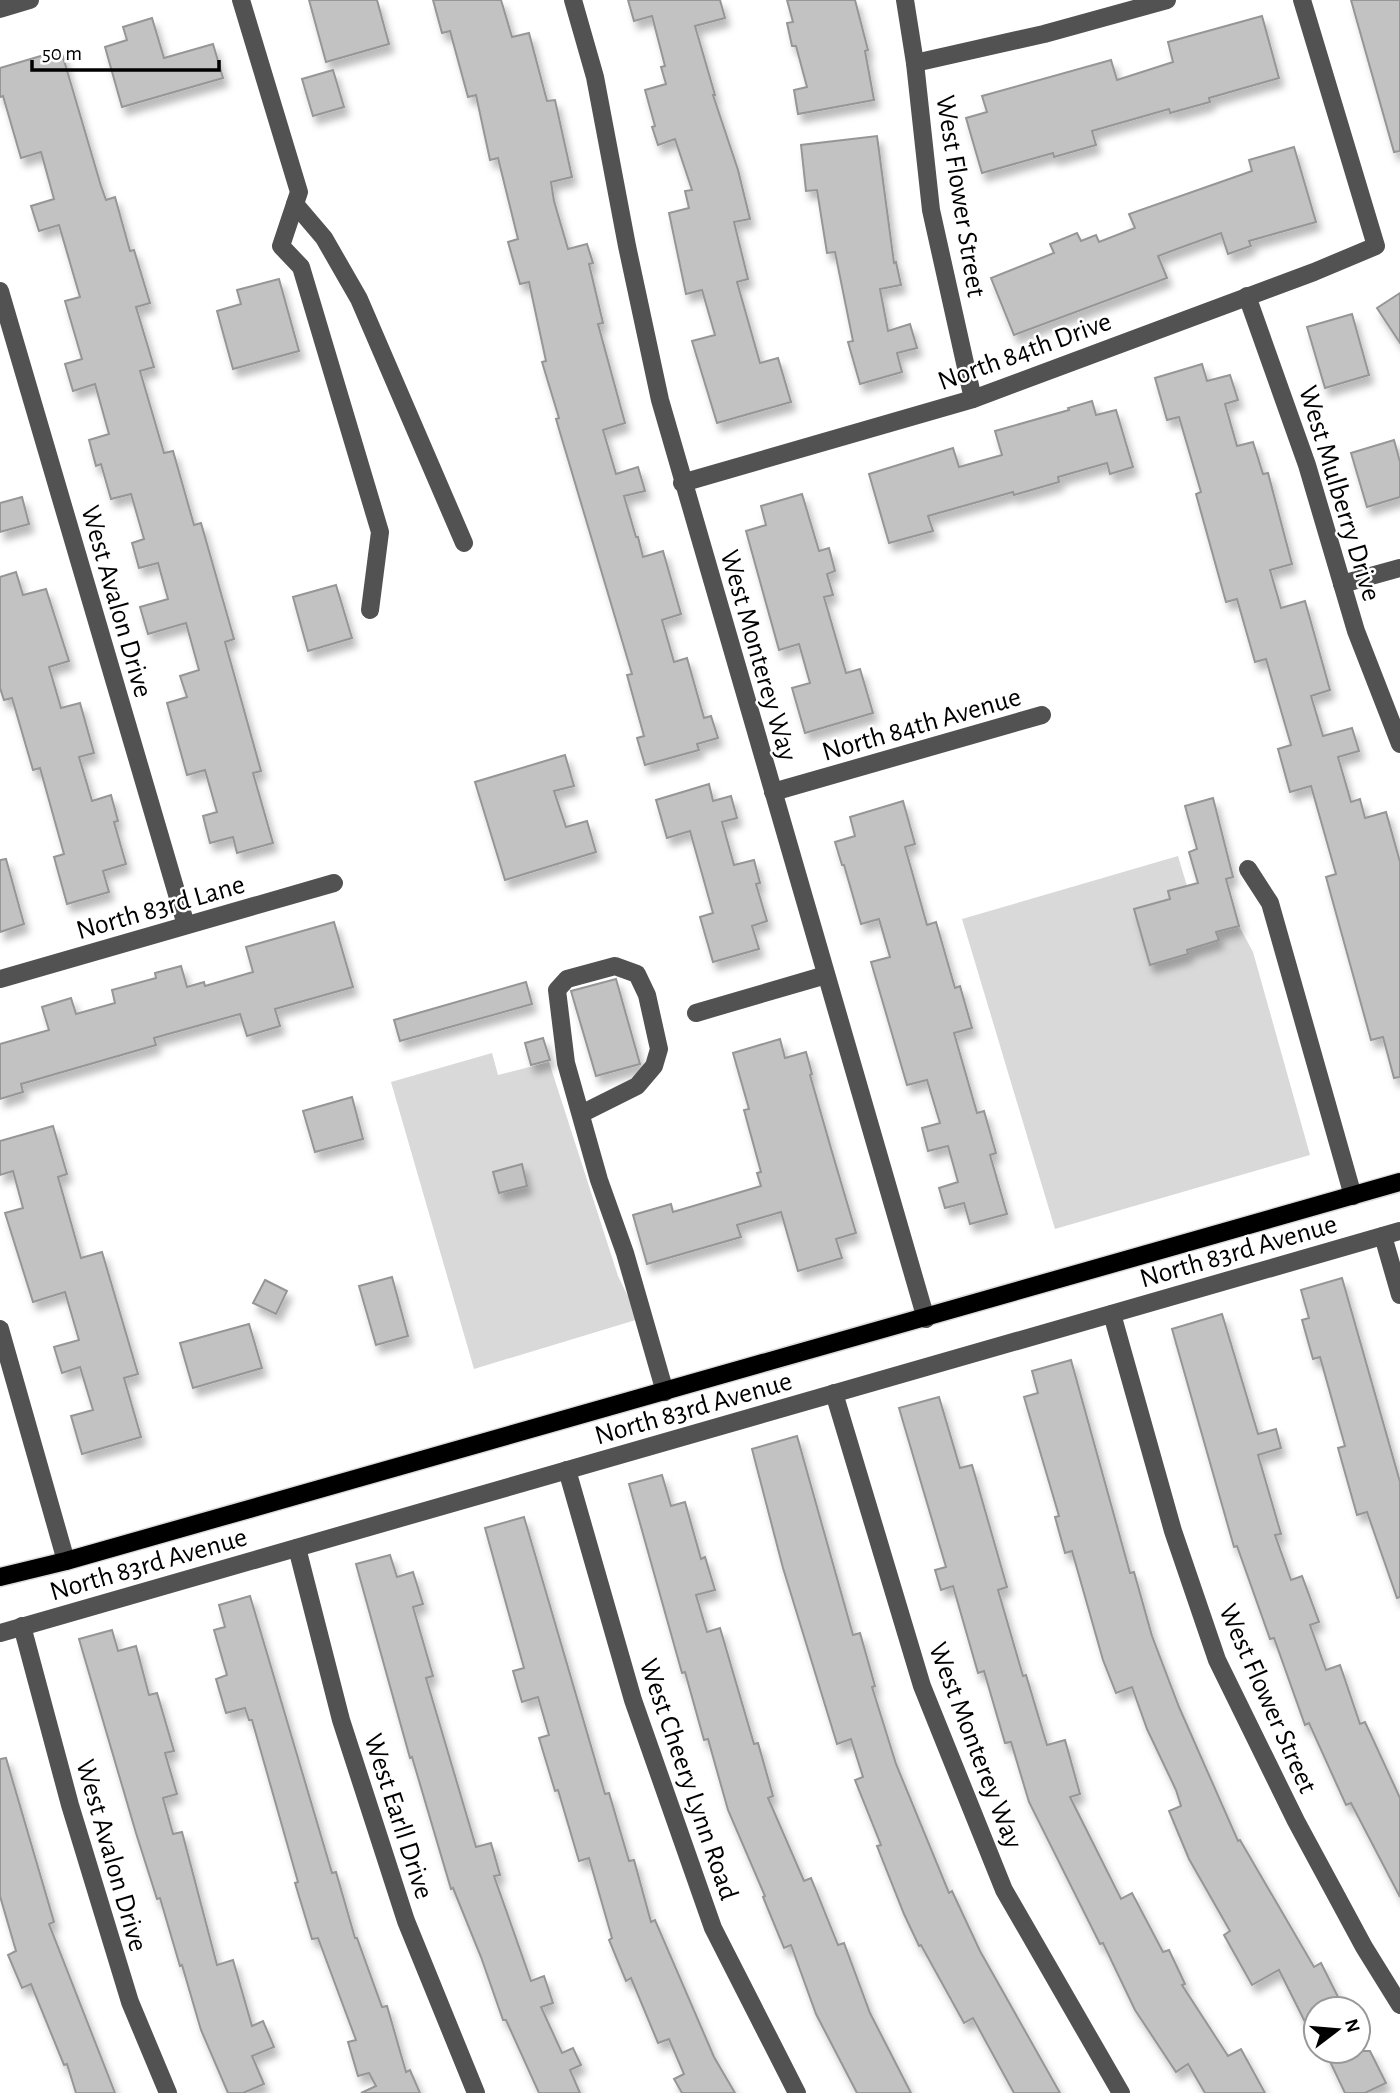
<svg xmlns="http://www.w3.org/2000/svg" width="1400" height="2093" viewBox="0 0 1400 2093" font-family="'Alegreya Sans',sans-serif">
  <defs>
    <filter id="shadow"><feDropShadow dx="4.5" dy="8" stdDeviation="3.5" flood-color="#0004"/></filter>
  </defs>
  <rect width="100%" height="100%" fill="#fff"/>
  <g fill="#d9d9d9">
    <path d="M1178,856L1187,886L1168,891L1170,899L1134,909L1150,965L1187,955V950L1218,940L1216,932L1239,926L1253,952L1310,1155L1055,1229L962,919Z"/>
    <path d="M492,1053L498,1075L549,1062L618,1276L639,1319L474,1369L391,1082Z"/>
  </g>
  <g fill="#c2c2c2" stroke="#969696" stroke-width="2" filter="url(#shadow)">
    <path d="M309,0H377L389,44L326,62Z"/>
    <path d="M433,0H501L512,37L529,33L547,101L555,100L572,177L551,182L554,201L568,249L587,244L593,263L589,264L603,323L598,324L625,423L603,430L616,474L638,467L645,491L624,496L636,537H638L643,557L663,551L681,614L662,620L674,662L687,658L704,718L711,716L718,738L697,744L699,750L645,765L637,738L644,736L627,675L632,674L556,419L559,418L542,362L546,361L529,282L520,284L508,242L518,239L498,158L490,160L476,95L468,97L450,31L442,33Z"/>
    <path d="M628,0H720L725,18L695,26L715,95H713L738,170L750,219L734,222L748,279L737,282L760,363L778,358L791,402L717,423L692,341L715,335L702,290L686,294L669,213L689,208L685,191L692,190L675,139L658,145L652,127L655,126L645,90L666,84L661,67L665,66L652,16L634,21Z"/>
    <path d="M787,0H855L868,50L865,51L874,100L798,114L794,90L807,87L796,46H792L787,23L793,22Z"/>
    <path d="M1351,0H1400V151L1394,152Z"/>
    <path d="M1262,16L1279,78L1209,98L1210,102L1170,113L1169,109L1092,131L1096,145L1054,157L1053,153L982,173L966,118L987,112L982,96L1111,60L1117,80L1173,62L1168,42Z"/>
    <path d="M152,18L164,58L213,44L223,78L122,107L105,47L127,40L123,27Z"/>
    <path d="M61,50L101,186L106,200L115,197L130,251L134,250L150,303L136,307L154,367L140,371L164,453L173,451L194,525L201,523L234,639L225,642L261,771L253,773L273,843L237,853L233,837L210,843L203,816L217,812L205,770L187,775L167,703L187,697L180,676L199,670L186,623L148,634L140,607L168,599L158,563L139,568L132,543L144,539L131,494L111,499L101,464L96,466L89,440L109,434L95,384L73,391L65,364L82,359L65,301L80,297L59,225L39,231L31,206L54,199L41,152L21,158L3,96L0,97V68Z"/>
    <path d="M333,70L344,107L313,116L302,79Z"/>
    <path d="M877,136L894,263L896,262L901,285L880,289L888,331L910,324L917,348L897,353L902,372L860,384L848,342L853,341L835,252L827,253L817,190L806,191L801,145Z"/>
    <path d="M1294,147L1316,222L1249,241L1251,246L1228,254L1221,233L1185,246L1158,256L1167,278L1014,335L991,278L1054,253L1050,244L1077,233L1081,241L1096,235L1099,242L1135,228L1129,214L1252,171L1249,160Z"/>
    <path d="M279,279L299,351L233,369L217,311L241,304L237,290Z"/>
    <path d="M1400,293V343L1377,308Z"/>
    <path d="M1352,314L1369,375L1325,388L1307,327Z"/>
    <path d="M1202,364L1207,381L1230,375L1238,400L1225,404L1237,446L1253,442L1263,474L1268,473L1292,564L1270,570L1281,608L1305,601L1330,690L1311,696L1323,736L1352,728L1359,751L1338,757L1351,802L1360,799L1365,818L1386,812L1400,862V1077L1394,1078L1383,1037L1371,1040L1326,877L1336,874L1311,786L1290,792L1278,749L1291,745L1266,659L1255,662L1237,599L1226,602L1196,494L1201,492L1179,417L1167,420L1155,378Z"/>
    <path d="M1092,401L1096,415L1116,410L1133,467L1110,474L1107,463L1058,477L1059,482L1014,495L1013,492L928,516L933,531L889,543L869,474L953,448L959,467L1002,455L995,431L1069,410L1068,408Z"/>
    <path d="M1394,440L1400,462V497L1367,507L1351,453Z"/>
    <path d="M802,494L819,551L829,548L835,571L827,574L833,595L824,597L846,673L860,669L873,713L805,733L792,688L810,683L799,644L779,650L746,531L766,525L761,506Z"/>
    <path d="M22,497L29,524L0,532V503Z"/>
    <path d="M16,572L23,595L46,589L69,661L49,667L61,708L80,703L94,753L79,757L92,801L111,795L118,821L114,822L126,864L103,871L109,892L67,904L54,857L64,854L40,768L33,770L12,698L4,700L0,688V577Z"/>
    <path d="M336,585L352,638L308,651L293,597Z"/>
    <path d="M565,755L574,786L554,791L566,827L587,821L596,852L505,880L475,782Z"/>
    <path d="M709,784L713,801L731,796L737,818L722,822L734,865L754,860L760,883L756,884L767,921L752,926L759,949L713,962L700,917L713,913L690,831L667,838L656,800Z"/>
    <path d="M1213,798L1233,877L1226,879L1239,926L1216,932L1219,940L1187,950L1188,954L1150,965L1134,909L1170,899L1168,891L1198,883L1189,852L1197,849L1185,806Z"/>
    <path d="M903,801L915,844L905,847L927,925L936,922L955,988L960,986L972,1028L954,1033L977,1113L984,1111L996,1153L990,1155L1007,1214L970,1224L964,1203L945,1208L939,1188L958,1182L948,1146L928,1151L922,1128L940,1123L927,1080L907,1085L871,962L890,957L879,919L861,924L844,865H842L835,842L855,836L850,817Z"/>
    <path d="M6,859L24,924L0,932V860Z"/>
    <path d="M334,922L353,987L275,1009L280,1026L247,1036L240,1014L154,1038L156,1045L21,1084L23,1092L0,1099V1044L49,1030L42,1007L71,998L76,1014L115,1003L112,990L156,978L155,973L181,966L187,987L204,982L205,986L253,972L246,947Z"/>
    <path d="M616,979L640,1064L596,1076L571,991Z"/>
    <path d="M526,982L532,1004L400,1041L394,1020Z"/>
    <path d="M543,1038L550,1060L531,1065L525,1043Z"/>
    <path d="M780,1039L785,1058L806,1052L812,1074L810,1075L832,1152L856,1233L836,1239L842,1258L798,1271L781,1212L737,1225L741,1237L647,1264L633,1215L671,1204L673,1212L761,1186L757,1173L761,1172L744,1110L749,1109L733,1053Z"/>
    <path d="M352,1097L363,1139L315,1152L303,1111Z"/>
    <path d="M53,1126L67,1174L58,1177L81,1258L102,1252L138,1374L124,1378L141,1437L82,1454L71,1416L93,1410L80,1367L62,1373L54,1347L79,1340L65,1292L33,1302L5,1213L23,1208L13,1171L0,1175V1141Z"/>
    <path d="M522,1164L527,1186L499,1193L493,1172Z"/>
    <path d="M392,1277L408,1336L376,1345L359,1286Z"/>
    <path d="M1342,1278L1400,1482V1597L1397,1598L1367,1512L1357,1515L1338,1448L1345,1446L1320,1357L1313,1359L1302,1320L1309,1318L1301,1290Z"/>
    <path d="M265,1280L287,1291L276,1314L253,1303Z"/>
    <path d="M1222,1314L1258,1434L1276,1429L1281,1448L1258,1455L1281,1534L1275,1535L1291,1580L1302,1576L1319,1622L1310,1625L1326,1670L1340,1665L1360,1724L1365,1722L1400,1798V1897L1351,1803L1346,1805L1309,1723L1305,1725L1274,1638L1270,1639L1237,1546L1234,1547L1172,1329Z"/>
    <path d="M249,1324L262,1368L193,1388L180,1343Z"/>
    <path d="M1071,1360L1130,1573L1134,1572L1152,1636L1179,1707L1238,1841L1240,1840L1314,1967L1321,1963L1344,2009H1316V2044L1279,1970L1252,1985L1224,1935L1230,1931L1189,1859L1169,1811L1181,1806L1176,1790L1147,1729L1132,1687L1116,1693L1103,1660L1072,1551L1065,1553L1055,1517L1059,1516L1024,1397L1038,1393L1032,1371Z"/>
    <path d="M939,1397L960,1468L972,1465L1007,1587L998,1590L1023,1676L1026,1675L1047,1745L1065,1740L1080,1794L1070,1797L1121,1899L1132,1893L1163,1952L1169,1950L1185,1984L1182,1985L1228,2056L1241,2049L1265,2093H1205L1188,2064L1176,2072L1135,2010L1103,1943L1100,1944L1029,1802L1011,1742L1005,1743L984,1671L978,1673L953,1586L941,1590L935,1570L946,1567L899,1408Z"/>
    <path d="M797,1436L853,1635L860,1633L875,1686L872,1687L896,1764L949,1893L952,1891L980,1951L1060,2093H1014L973,2018L964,2023L921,1945L919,1946L904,1914L877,1846L881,1845L855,1780L863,1777L851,1739L837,1744L783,1568L752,1449Z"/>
    <path d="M662,1475L671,1506L685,1502L701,1559L705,1557L715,1590L696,1595L707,1632L720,1628L754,1744L758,1743L773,1796L768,1798L804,1881L811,1878L838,1945L844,1943L870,2013L911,2093H857L816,2014L791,1945L784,1948L763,1897L765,1896L728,1810L708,1739L704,1740L685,1672L682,1673L629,1484Z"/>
    <path d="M524,1517L605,1794L609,1793L629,1861L634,1860L651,1922L655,1920L714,2057L735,2093H682L674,2079L684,2074L669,2039L658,2043L631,1978L626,1981L609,1940L612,1938L589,1858L579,1861L558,1790L555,1791L539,1738L549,1735L538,1697L522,1702L513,1671L524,1668L485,1528Z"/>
    <path d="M390,1555L397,1577L413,1572L423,1604L413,1607L433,1676L426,1678L476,1847L491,1843L500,1875L494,1876L531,1981L544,1976L553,2003L541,2007L562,2053L573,2048L581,2065L570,2070L580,2093H539L506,2020H503L481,1957L453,1888L451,1889L412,1757L410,1758L356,1564Z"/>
    <path d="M250,1596L332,1873L336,1872L355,1938H357L382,2007L387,2006L406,2072L410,2070L420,2093H361L376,2086L369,2073L358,2076L348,2042L356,2040L318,1938L312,1939L295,1883L298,1882L252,1720H249L245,1708L226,1713L216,1679L227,1675L214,1630L225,1627L219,1605Z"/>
    <path d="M112,1630L118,1651L136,1646L149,1695L157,1693L174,1751L165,1753L177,1794L163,1798L173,1834L182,1832L217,1965L233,1960L252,2026L263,2021L274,2047L252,2056L264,2084L243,2093H228L201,2030L182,1965L180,1966L160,1898L157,1899L136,1833L79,1639Z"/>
    <path d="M6,1758L54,1922L49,1924L115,2093H76L67,2064L64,2065L31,1984L22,1988L8,1955L16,1951L0,1896V1759Z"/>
    <path d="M1325,2051H1370L1386,2083L1365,2093H1345Z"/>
  </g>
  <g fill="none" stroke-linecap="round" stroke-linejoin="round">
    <defs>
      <path id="major" d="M0,1577L66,1561L1400,1182"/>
    </defs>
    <use href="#major" stroke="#dbdbdb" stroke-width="21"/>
    <g stroke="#525252" stroke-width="18">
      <path d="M241,0L299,192L281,246L301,267L380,532L370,610"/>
      <path d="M573,0L595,77L627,246L660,400L926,1319"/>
      <path d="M905,0L915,63L931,210L973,399"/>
      <path d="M0,9L30,0"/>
      <path d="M915,63L1044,34L1167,0"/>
      <path d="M295,204L324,238L359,299L464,543"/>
      <path d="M0,291L186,925"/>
      <path d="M1247,296L1307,465L1356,631L1400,744"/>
      <path d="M682,483L973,399L1314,272L1376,246L1302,0"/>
      <path d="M1342,584L1400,568"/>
      <path d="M773,792L1042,715"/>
      <path d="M1248,869L1270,903L1353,1196"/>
      <path d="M0,979L334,883"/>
      <path d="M696,1013L826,975"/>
      <path d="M581,1114L637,1086L654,1066L659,1049L647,995L637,974L615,966L567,979L557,990L566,1063L599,1180L625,1253L665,1392"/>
      <path d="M1383,1236L1400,1295"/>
      <path d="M1112,1314L1173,1531L1217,1660L1296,1821L1364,1947L1400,2005"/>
      <path d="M0,1329L66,1561"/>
      <path d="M834,1393L922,1686L1004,1890L1121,2093"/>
      <path d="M567,1470L633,1700L713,1928L797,2093"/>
      <path d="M297,1548L341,1720L406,1921L476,2093"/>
      <path d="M22,1626L70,1805L130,2002L168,2093"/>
      <path d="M0,1633L1400,1231"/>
    </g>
    <use href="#major" stroke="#000" stroke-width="18"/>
  </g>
  <g text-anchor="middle" stroke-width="5" stroke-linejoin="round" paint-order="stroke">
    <g font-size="28" fill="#000" stroke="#fff">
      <text transform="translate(962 196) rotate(81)" y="10">West Flower Street</text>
      <text transform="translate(1024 350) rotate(-20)" y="10">North 84th Drive</text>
      <text transform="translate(1341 493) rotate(73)" y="10">West Mulberry Drive</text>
      <text transform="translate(118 601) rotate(74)" y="10">West Avalon Drive</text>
      <text transform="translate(760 655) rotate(74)" y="10">West Monterey Way</text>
      <text transform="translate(921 723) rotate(-16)" y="10">North 84th Avenue</text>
      <text transform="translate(160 906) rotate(-16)" y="10">North 83rd Lane</text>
      <text transform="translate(1238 1250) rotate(-16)" y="10">North 83rd Avenue</text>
      <text transform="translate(693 1407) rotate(-16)" y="10">North 83rd Avenue</text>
      <text transform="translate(148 1563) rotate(-16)" y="10">North 83rd Avenue</text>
      <text transform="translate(1269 1698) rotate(66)" y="10">West Flower Street</text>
      <text transform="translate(977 1745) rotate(69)" y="10">West Monterey Way</text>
      <text transform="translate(690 1779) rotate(71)" y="10">West Cheery Lynn Road</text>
      <text transform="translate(400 1816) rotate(72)" y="10">West Earll Drive</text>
      <text transform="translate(113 1855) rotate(74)" y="10">West Avalon Drive</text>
    </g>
  </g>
  <g transform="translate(1337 2030) rotate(74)"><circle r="33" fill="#ffffff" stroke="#999999" stroke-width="2"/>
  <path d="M0-5L12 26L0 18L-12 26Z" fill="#000000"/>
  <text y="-10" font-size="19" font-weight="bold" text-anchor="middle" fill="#000000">N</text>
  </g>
  <path d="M32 60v10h187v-10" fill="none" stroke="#000000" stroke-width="3.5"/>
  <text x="42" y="60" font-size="21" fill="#000000" stroke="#ffffff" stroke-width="5" paint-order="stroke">50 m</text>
</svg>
